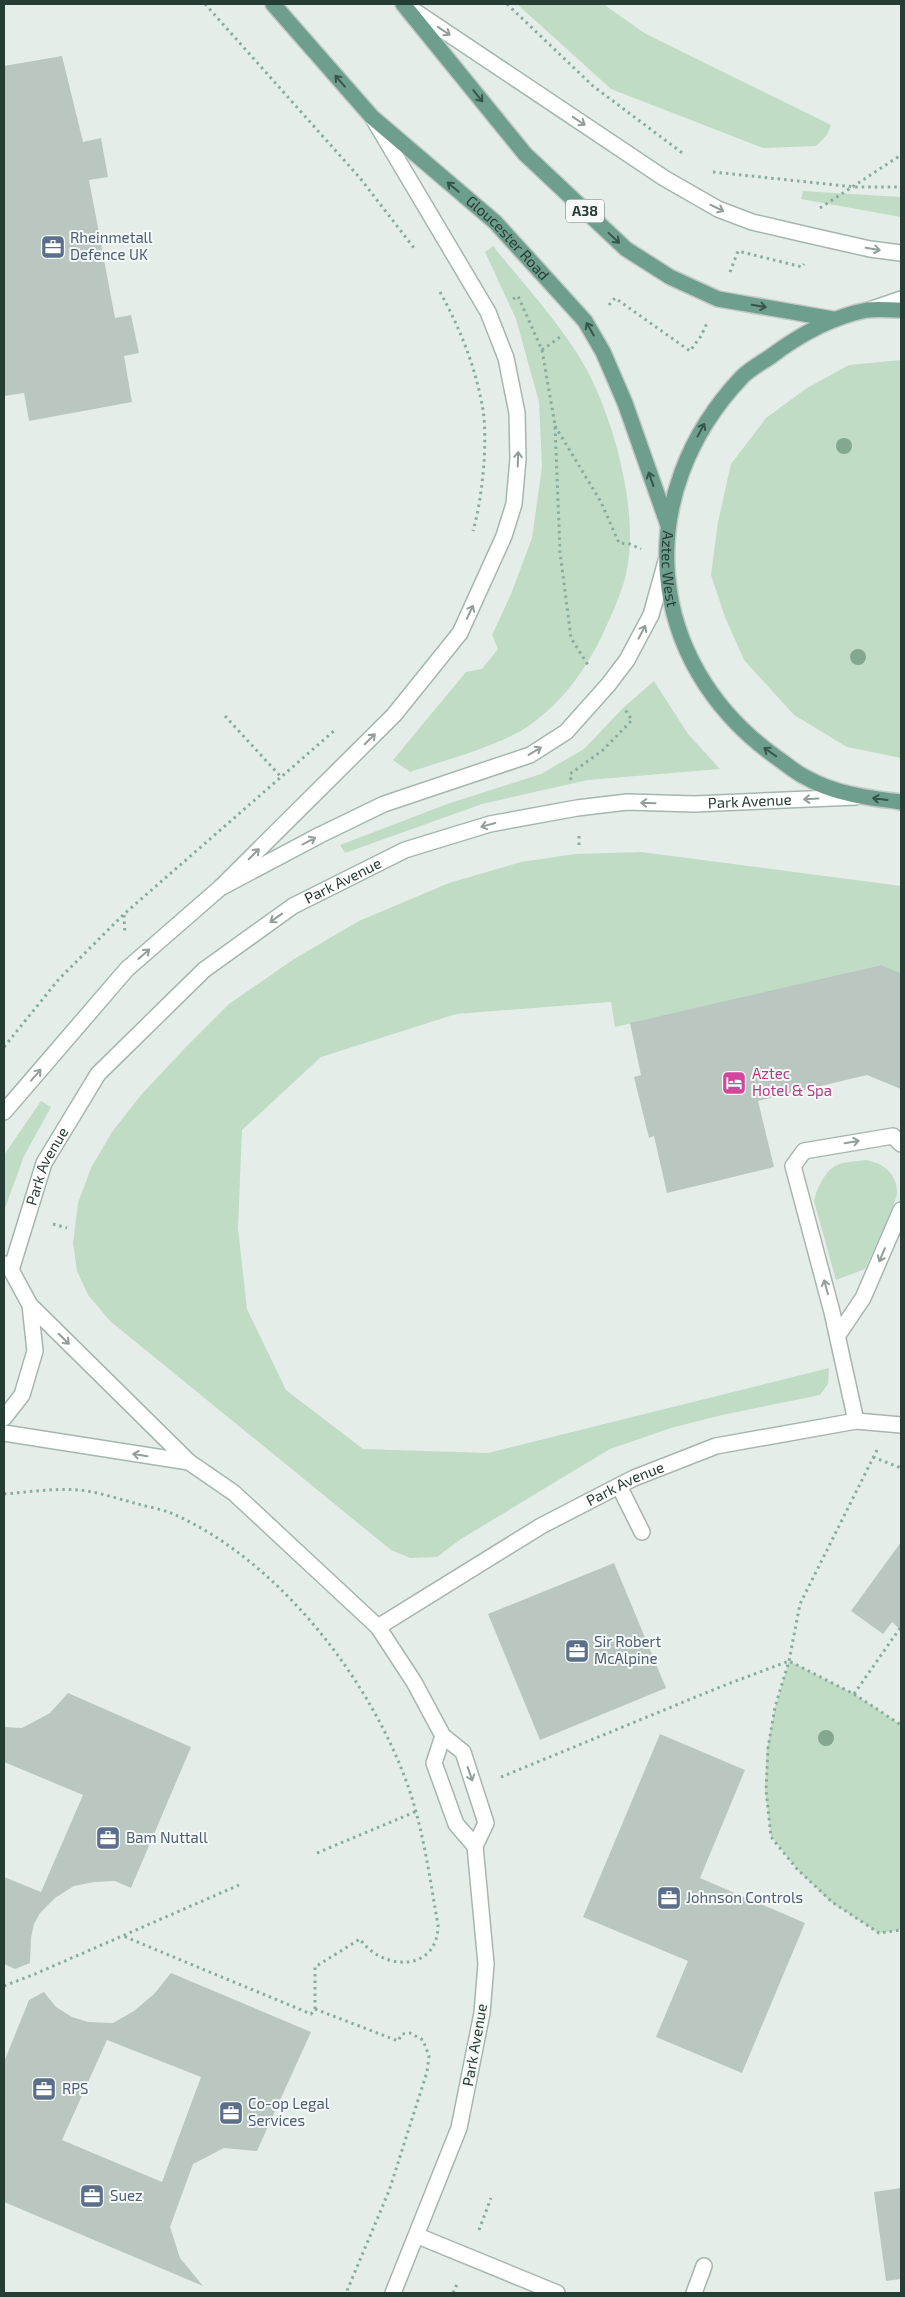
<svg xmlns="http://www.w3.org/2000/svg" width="905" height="2297" viewBox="0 0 905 2297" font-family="'Exo 2',sans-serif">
  <rect width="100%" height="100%" fill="#e5ede9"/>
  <g fill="#c0dcc5">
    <path d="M517,4H603L646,34L831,125L827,135L816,146L763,148L611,89Z"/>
    <path d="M803,191L901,197V217L801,199Z"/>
    <path d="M493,246C525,286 562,325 587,370C616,425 642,522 624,582C618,602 609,620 601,638C584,672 561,703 530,725C500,746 445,760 410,772L393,760L466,672L482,669L498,649L492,635L511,594L532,538L542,467L539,402L516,319L485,252Z"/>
    <path d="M901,360V758L847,747L794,715L744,660L725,617L711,575L718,522L731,464L766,418L807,388L849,365Z"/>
    <path d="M654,681L688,734L720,769L588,780L482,804L345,853L340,845L450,803L541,774L584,749L624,707Z"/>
    <path d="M641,852L901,886V973L881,965L615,1027L611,1002L456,1014L321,1057L242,1130L238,1228L247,1309L286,1390L363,1449L488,1453L829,1368L828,1384L820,1395L722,1415L671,1428L610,1449L461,1539L437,1557L410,1558L391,1550L110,1321L88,1295L77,1271L73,1243L78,1203L91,1168L112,1132L141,1095L185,1048L229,1004L294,959L359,921L449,883L521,862L575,854Z"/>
    <path d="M41,1101L51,1107L24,1156L4,1211V1155Z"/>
    <path d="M866,1160C883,1163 897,1173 897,1193C896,1204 871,1255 865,1269L836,1280L814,1201C816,1192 818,1187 823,1179C834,1160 846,1163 866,1160Z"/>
    <path d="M789,1661L854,1694L901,1725V1930L879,1933L831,1902L797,1869L771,1836L765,1790L767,1748L775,1708Z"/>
  </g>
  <g fill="#bac7c1" fill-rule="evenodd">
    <path d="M62,56L83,142L101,138L108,177L89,180L115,318L131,315L139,353L124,356L132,402L29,421L24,393L4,396V66Z"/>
    <path d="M881,965L901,973V1089L867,1075L758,1101L774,1167L667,1193L654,1136L649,1138L634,1077L641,1075L630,1023Z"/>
    <path d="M901,1542V1630L892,1622L883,1634L851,1611Z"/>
    <path d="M614,1563L666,1688L540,1740L488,1614Z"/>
    <path d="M68,1693L191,1747L131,1888L115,1881L94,1882L74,1886L55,1898L40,1913L34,1924L31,1938L30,1963L15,1969L4,1964V1877L41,1892L83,1795L4,1762V1727L22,1728L50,1713Z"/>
    <path d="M660,1734L745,1770L700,1878L805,1923L742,2073L656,2037L688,1961L583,1917Z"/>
    <path d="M171,1973L311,2032L257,2151L224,2148L193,2164L170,2227L180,2258L203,2286L4,2202V2062L29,2000L44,1992L56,2007L72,2017L88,2022L113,2023L134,2011L154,1994ZM107,2040L201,2077L162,2182L62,2140Z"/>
    <path d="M901,2188V2279L886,2281L874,2192Z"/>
  </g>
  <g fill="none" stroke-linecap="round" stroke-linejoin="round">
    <defs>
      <g id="lane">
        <path d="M838,1335L863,1298L901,1210"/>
        <path d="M856,1421L832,1312L793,1166L804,1151L893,1136L901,1144"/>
        <path d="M619,1486L642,1532"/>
        <path d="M694,2293L704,2266"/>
      </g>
      <g id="street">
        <path id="s1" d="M378,1627L541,1526L634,1478L716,1446L856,1421L901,1425"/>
        <path d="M418,2236L557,2293"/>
      </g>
      <g id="secondary">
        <path d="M407,6L664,178L718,209L752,222L808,235L870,249L901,253"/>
        <path d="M872,309L901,299"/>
        <path d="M220,888L394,715L460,633L504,536L514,504L518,459L517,413L506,358L488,312L374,120"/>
        <path d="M4,1112L127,969L220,888L320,835L384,804L530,755L566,732L608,685L627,660L651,615L666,561"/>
        <path id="s2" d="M11,1270L44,1163L98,1074L204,970L293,906L405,850L490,824L577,808L627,802L694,804L856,797"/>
        <path d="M30,1305L189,1462L234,1493L378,1627L414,1682L443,1736L463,1752L486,1823L475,1846L486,1964L482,2013L459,2128L393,2293"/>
        <path d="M4,1418L22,1395L35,1351L30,1305L11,1270L5,1264"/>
        <path d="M4,1433L189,1462"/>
        <path d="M443,1736L434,1763L456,1824L475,1846"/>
      </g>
      <g id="primary">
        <path id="s3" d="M273,4L372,117L495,222L585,321L603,352L625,403L668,525"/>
        <path d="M403,4L525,154L626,249L670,277L718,299L833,319"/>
        <path id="s4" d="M901,310C890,310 878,309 867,310C831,317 799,335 770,357C761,363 750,369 742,377C631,494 643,662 776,757C786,764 796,773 807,778C835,794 869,798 901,802"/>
      </g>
    </defs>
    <use href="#lane" stroke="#a8b5af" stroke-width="18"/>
    <use href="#street" stroke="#a8b5af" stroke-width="18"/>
    <use href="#secondary" stroke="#a4b7af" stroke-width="18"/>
    <use href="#primary" stroke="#c2c9c6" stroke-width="18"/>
    <g stroke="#88ad9f" stroke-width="3" stroke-dasharray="2.5 4" stroke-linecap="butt">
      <path d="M205,4L360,178L414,248"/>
      <path d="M507,4L593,86L685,155"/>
      <path d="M713,172L855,187H901"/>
      <path d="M820,208L901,155"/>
      <path d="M730,272L738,251L802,267L804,264"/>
      <path d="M440,292C460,328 476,368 483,410C488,443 482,500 473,531"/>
      <path d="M513,299L518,296L542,350L555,425L560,552L571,638L588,665"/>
      <path d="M609,305L615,298L690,351L701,336L707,323"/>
      <path d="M542,350L560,337"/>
      <path d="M555,426L601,502L619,543L630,544L641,549"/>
      <path d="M225,716L282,778"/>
      <path d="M571,780L570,774L603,750L632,720L624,708"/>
      <path d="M579,836V848"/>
      <path d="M124,915L125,934"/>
      <path d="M4,1047L59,979L124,914L335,730"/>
      <path d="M53,1224L67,1228"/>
      <path d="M877,1450L800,1604L789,1661L775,1707L768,1748L766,1790L771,1837L797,1869L832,1902L879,1933L901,1930"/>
      <path d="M873,1457L901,1468"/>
      <path d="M4,1494C29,1492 54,1488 79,1490C99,1492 119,1499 138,1504C148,1507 161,1509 171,1513C278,1559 372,1681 409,1789C424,1833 430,1880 438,1925C438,1973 382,1971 360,1939L315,1967V2009L311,2014L123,1936"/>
      <path d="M854,1694L900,1628"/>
      <path d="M501,1777L720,1687L789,1661L854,1694L901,1725"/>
      <path d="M317,1853L417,1811"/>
      <path d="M4,1986L35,1974L239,1885"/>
      <path d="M315,2009L398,2041L402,2034L410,2033L423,2040L429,2056L427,2072L389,2191L346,2293"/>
      <path d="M479,2230L491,2198"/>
      <path d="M453,2293L458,2282"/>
    </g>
    <use href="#lane" stroke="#fff" stroke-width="15"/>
    <use href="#street" stroke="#fff" stroke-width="15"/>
    <use href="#secondary" stroke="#fff" stroke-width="15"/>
    <use href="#primary" stroke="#6e9e8e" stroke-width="15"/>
  </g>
  <g fill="#83a88f">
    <circle cx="844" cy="446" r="8"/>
    <circle cx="858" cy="657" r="8"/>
    <circle cx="826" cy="1738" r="8"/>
  </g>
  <defs><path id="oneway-shaft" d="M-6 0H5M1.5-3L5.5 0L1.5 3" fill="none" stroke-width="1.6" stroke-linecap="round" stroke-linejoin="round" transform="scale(1.25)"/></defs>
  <g stroke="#929e9a">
    <use href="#oneway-shaft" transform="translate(444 31) rotate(34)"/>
    <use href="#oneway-shaft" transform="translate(579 121) rotate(34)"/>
    <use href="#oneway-shaft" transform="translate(717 208) rotate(26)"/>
    <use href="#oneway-shaft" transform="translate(873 249) rotate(9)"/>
    <use href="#oneway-shaft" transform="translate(518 459) rotate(-88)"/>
    <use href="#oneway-shaft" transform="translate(470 612) rotate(-65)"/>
    <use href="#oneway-shaft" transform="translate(642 632) rotate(-62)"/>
    <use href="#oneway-shaft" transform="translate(370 739) rotate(-45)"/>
    <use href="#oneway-shaft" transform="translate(535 751) rotate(-31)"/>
    <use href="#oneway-shaft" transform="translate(811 799) rotate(177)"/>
    <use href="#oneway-shaft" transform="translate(648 803) rotate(-178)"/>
    <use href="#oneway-shaft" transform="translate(488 825) rotate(165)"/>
    <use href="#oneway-shaft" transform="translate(309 841) rotate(-28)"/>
    <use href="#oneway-shaft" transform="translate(254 854) rotate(-45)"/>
    <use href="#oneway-shaft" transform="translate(276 918) rotate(144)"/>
    <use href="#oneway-shaft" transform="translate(144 954) rotate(-41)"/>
    <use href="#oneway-shaft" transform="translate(36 1075) rotate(-49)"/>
    <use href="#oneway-shaft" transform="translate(852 1142) rotate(-10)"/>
    <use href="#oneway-shaft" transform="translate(882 1255) rotate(113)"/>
    <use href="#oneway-shaft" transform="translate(826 1287) rotate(-105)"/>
    <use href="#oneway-shaft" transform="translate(64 1339) rotate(45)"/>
    <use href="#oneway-shaft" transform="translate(140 1455) rotate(-171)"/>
    <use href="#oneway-shaft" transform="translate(470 1774) rotate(71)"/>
  </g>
  <g stroke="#38554b">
    <use href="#oneway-shaft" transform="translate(340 81) rotate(-131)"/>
    <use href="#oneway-shaft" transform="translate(478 96) rotate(51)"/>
    <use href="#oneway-shaft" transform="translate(453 187) rotate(-140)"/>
    <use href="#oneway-shaft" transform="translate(614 238) rotate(43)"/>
    <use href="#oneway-shaft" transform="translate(759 306) rotate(10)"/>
    <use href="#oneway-shaft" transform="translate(590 329) rotate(-120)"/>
    <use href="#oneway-shaft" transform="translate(701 430) rotate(-62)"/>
    <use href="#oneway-shaft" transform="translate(651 479) rotate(-109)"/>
    <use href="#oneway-shaft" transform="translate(770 752) rotate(-145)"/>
    <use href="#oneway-shaft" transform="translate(880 799) rotate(-173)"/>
  </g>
  <defs>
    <symbol id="office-square" viewBox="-11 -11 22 22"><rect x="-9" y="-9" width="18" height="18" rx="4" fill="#5c6f8a" stroke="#f5f9f7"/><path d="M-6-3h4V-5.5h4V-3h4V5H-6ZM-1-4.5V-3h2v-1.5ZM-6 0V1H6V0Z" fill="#fff"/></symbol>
    <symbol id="hotel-square" viewBox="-11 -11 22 22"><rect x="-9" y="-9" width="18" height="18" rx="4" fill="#d1479c" stroke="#f5f9f7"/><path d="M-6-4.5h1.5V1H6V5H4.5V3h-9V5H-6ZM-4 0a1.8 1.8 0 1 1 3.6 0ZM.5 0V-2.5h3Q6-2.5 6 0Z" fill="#fff"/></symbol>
  </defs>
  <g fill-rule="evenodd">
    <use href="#office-square" x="39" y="233" width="28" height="28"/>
    <use href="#hotel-square" x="720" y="1069" width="28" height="28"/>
    <use href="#office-square" x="563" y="1637" width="28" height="28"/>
    <use href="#office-square" x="94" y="1824" width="28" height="28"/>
    <use href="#office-square" x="655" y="1884" width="28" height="28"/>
    <use href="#office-square" x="30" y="2075" width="28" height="28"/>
    <use href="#office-square" x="217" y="2099" width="28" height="28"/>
    <use href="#office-square" x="78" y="2182" width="28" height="28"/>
  </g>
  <g text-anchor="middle" stroke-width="4" stroke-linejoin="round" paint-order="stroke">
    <rect fill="#f5f9f7" stroke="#64756f" stroke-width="1" x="566" y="199.5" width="38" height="23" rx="4"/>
    <g font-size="14" font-weight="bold" fill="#263d35">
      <text x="585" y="216">A38</text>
    </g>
    <g font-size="15" fill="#4e5e75" stroke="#f5f9f7" text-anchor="start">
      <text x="70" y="243">Rheinmetall<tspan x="70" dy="17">Defence UK</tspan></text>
      <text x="594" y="1647">Sir Robert<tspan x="594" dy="17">McAlpine</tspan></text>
      <text x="126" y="1843">Bam Nuttall</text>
      <text x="686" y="1903">Johnson Controls</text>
      <text x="62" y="2094">RPS</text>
      <text x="248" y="2109">Co-op Legal<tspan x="248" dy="17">Services</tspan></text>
      <text x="110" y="2201">Suez</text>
    </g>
    <g font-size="15" fill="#263d35" stroke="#f5f9f7">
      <text dy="5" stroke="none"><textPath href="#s3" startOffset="332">Gloucester Road</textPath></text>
      <text dy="5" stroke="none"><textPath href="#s4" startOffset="389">Aztec West</textPath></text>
      <text dy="5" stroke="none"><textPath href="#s2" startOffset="950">Park Avenue</textPath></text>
      <text dy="5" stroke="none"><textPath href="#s2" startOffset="530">Park Avenue</textPath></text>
      <text dy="5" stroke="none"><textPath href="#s2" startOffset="110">Park Avenue</textPath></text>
      <text dy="5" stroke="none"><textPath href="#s1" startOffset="286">Park Avenue</textPath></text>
      <text transform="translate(475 2045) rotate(-80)" y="5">Park Avenue</text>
    </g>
    <g font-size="15" fill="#b23c85" stroke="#f5f9f7" text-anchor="start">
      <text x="752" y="1079">Aztec<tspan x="752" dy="17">Hotel &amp; Spa</tspan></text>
    </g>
  </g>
  <rect width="905" height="2297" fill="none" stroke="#263d35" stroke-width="10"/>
</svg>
